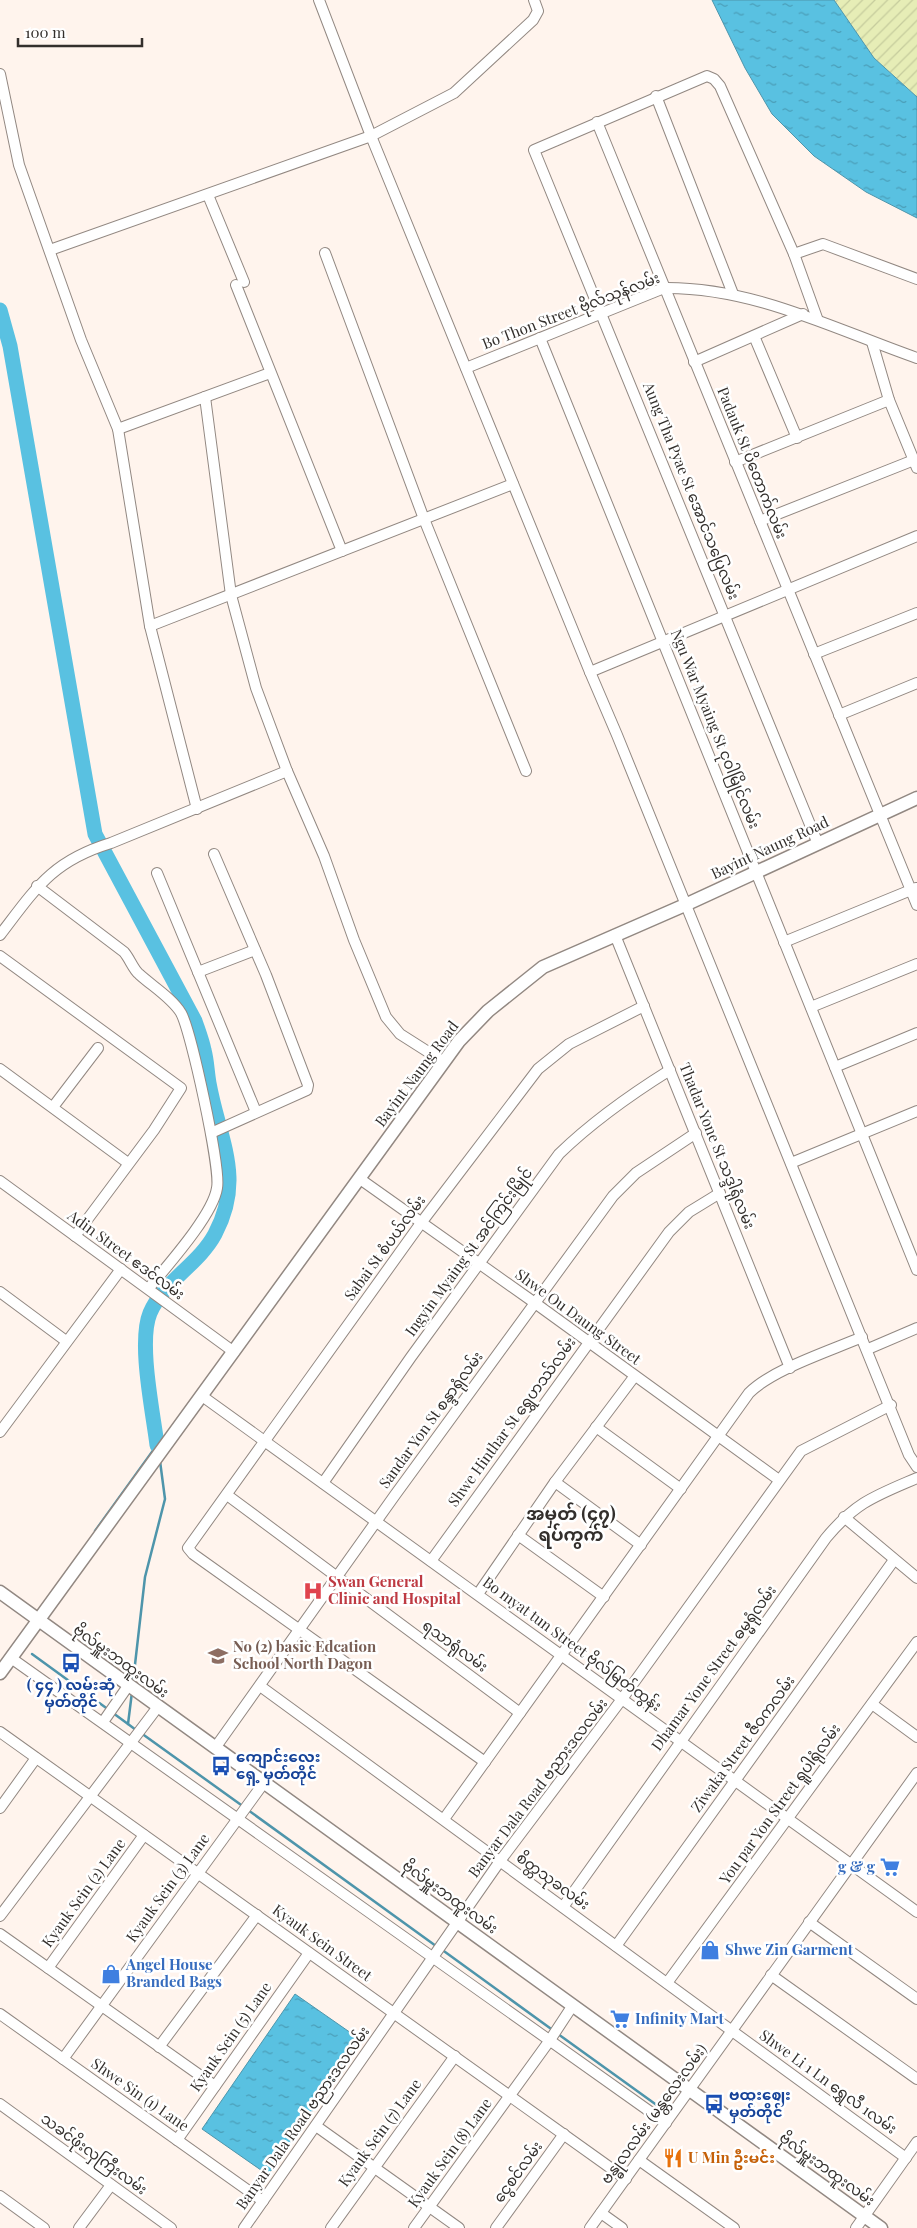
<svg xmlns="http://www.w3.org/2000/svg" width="917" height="2228" viewBox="0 0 917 2228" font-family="'Playfair Display','Noto Sans Myanmar',serif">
  <defs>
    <pattern id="garden-furrows" width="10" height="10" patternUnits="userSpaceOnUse" patternTransform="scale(1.25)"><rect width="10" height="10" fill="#e6edb6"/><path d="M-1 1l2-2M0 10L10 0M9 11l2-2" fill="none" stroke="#c6cc9d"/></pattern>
    <pattern id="water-ripples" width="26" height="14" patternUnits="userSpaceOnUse" patternTransform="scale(1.25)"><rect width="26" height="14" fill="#59c1e1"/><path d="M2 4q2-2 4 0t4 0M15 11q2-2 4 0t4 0" fill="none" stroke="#4a9db7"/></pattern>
  </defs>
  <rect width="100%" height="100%" fill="#fff4ed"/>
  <path fill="url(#garden-furrows)" d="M834,0H917V97L874,58Z"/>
  <g fill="url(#water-ripples)" stroke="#4e95ab">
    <path d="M712,0H834L874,58L917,97V218L866,192L814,156L772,114L745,68Z"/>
    <path d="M295,1994L361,2040L268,2175L202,2129Z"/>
  </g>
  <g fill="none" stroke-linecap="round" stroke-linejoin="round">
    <g stroke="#4e95ab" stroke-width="2.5">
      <path d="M95,1531L157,1445"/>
      <path d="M32,1654L109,1710"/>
      <path d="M133,1682L145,1577L165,1499L160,1461"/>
      <path d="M132,1692L128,1724L136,1730"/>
      <path d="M113,1713L128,1724"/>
      <path d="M141,1733L244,1807"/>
      <path d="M248,1810L436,1946"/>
      <path d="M441,1949L554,2031"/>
      <path d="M558,2034L658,2106"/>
    </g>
    <path stroke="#59c1e1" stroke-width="15" d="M0,310L10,346L95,834L195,1021C198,1030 202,1040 204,1050C207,1061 207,1072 209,1083C219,1139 245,1178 215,1234C199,1264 164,1281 150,1313C138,1342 153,1412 157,1445"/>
    <defs>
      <g id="minor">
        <path d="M319,0L371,136L590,672L617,735L909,1455L917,1467"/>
        <path d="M0,74L19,165L81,340L118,429L150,626L197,809"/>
        <path d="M656,96L733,294"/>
        <path d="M597,122L917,905"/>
        <path d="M208,195L244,282"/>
        <path d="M50,250L371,136L454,93L533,20L538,11L534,0"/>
        <path d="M325,253L424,519L526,771"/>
        <path d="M794,254L823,244L917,279"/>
        <path d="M236,285L342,551"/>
        <path d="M817,318L794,254L720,86L714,79L707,76L534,150L818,844"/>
        <path d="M754,336L797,438"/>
        <path d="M540,338L917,1270"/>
        <path d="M872,342L889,400L917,468"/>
        <path d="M694,362L803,314"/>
        <path d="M466,368L664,288C754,287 834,329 917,358"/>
        <path d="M205,397L231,595L256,688L287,771L324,856L354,940L386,1017L400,1034L444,1062"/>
        <path d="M118,429L270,373"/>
        <path d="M735,462L889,400"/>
        <path d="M760,521L914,460"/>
        <path d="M150,626L513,484"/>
        <path d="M814,654L917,613"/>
        <path d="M590,672L917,536"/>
        <path d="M839,715L917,683"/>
        <path d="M157,873L256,1112"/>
        <path d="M37,886L124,952C130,959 133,969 139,974C152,986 172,998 181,1013C191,1031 221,1169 217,1188C213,1215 167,1266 149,1288"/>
        <path d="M0,935C36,888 52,861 111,843L287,771"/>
        <path d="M615,935L790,1368"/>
        <path d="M784,942L916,888"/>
        <path d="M0,956L181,1088L154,1130L75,1236"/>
        <path d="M198,972L255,950"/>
        <path d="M811,1007L917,964"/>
        <path d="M835,1067L917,1033"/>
        <path d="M0,1069L128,1163"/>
        <path d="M53,1107L98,1048"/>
        <path d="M211,1133L307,1090L308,1085L266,975L214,854"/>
        <path d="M791,1163L917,1111"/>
        <path d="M360,1179L535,1303L779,1480"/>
        <path d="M0,1181L234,1352"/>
        <path d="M0,1292L66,1341"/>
        <path d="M868,1349L917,1328"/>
        <path d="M202,1396L917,1912"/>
        <path d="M596,1427L681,1489"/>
        <path d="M0,1432L121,1269"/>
        <path d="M555,1482L641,1545"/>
        <path d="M323,1483L411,1357L559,1154C593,1121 630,1095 670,1070"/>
        <path d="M227,1495L520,1713"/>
        <path d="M844,1517L917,1578"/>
        <path d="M518,1535L604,1597"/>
        <path d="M431,1561L669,1232L689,1212L720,1193"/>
        <path d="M478,1594L555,1482L634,1377"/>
        <path d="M11,1658L666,2123"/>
        <path d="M260,1686L906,2158"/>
        <path d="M872,1704L917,1737"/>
        <path d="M103,1722L128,1686"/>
        <path d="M0,1732L626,2179"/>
        <path d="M215,1748L395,1495L613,1196L636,1173L696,1133"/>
        <path d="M485,1762L193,1554L188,1548L421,1223L538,1069L569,1044L644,1006"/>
        <path d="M0,1808L36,1758"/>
        <path d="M444,1819L749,1393C773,1369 830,1351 862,1337"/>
        <path d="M563,1907L826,1538C856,1502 875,1496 917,1478"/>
        <path d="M0,1916L157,1708"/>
        <path d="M809,1922L917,1999"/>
        <path d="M0,1934L215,2086"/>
        <path d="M616,1946L894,1560"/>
        <path d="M48,1968L144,1835"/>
        <path d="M771,1975L917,2079"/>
        <path d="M667,1983L917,1642"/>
        <path d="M0,2014L263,2201"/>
        <path d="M159,2047L257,1915"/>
        <path d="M63,2059L263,1784"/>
        <path d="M0,2104L171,2228"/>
        <path d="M316,2126L459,2228"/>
        <path d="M177,2140L309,1953"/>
        <path d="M639,2160L734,2228"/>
        <path d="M0,2196L44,2228"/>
        <path d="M601,2213L622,2228"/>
        <path d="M79,2228L111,2185"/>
        <path d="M244,2228L500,1861L622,1699L801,1451L891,1405"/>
        <path d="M331,2228L455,2056"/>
        <path d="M414,2228L550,2040L573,2005"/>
        <path d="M496,2228L564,2134"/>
        <path d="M590,2228L917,1773"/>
        <path d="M856,2228L917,2142"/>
      </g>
      <g id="major">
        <path d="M0,1592L881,2228"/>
        <path d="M0,1673L459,1041L488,1011L543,967L685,905L917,798"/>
      </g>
    </defs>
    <use href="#minor" stroke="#928882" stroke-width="12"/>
    <use href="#major" stroke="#928882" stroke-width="15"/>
    <use href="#minor" stroke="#fff" stroke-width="10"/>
    <use href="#major" stroke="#fff" stroke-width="12"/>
  </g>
  <defs>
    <symbol id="hospital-bare" viewBox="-9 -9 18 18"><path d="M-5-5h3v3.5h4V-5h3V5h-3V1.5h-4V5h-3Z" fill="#e0444e" stroke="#fff" stroke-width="2.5" paint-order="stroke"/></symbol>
    <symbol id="school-bare" viewBox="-9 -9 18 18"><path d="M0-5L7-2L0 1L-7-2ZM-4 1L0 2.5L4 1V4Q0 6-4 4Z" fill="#8d6e63" stroke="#fff" stroke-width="2.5" paint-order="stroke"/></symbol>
    <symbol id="bus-bare" viewBox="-9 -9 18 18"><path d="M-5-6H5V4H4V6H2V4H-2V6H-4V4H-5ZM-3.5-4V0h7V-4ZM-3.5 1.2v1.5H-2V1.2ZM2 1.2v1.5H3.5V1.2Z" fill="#1a4fb4" stroke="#fff" stroke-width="2.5" paint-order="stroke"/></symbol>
    <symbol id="supermarket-bare" viewBox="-9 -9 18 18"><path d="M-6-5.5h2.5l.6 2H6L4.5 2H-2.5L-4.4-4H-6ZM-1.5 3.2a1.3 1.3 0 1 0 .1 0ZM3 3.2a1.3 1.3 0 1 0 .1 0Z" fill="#3f7fe0" stroke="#fff" stroke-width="2.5" paint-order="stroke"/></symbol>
    <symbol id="shop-bare" viewBox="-9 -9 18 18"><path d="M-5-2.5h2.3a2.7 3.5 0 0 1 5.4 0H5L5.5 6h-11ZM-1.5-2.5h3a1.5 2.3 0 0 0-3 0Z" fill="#3f7fe0" stroke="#fff" stroke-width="2.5" paint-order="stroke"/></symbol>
    <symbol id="restaurant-bare" viewBox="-9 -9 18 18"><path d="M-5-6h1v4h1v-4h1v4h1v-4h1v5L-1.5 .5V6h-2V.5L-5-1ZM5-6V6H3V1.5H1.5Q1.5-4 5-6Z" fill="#e8710a" stroke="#fff" stroke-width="2.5" paint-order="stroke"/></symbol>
  </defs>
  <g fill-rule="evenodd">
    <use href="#hospital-bare" x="299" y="1577" width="28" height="28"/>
    <use href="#school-bare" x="204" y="1642" width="28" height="28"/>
    <use href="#bus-bare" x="57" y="1649" width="28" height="28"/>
    <use href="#bus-bare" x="207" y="1752" width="28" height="28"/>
    <use href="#supermarket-bare" x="876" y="1853" width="28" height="28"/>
    <use href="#shop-bare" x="696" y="1936" width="28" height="28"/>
    <use href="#shop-bare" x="97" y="1960" width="28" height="28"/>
    <use href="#supermarket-bare" x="606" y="2005" width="28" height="28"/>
    <use href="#bus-bare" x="700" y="2090" width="28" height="28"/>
    <use href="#restaurant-bare" x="659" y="2144" width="28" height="28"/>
  </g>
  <g text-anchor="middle" stroke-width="5" stroke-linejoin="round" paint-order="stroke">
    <g font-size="15" fill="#332f2c" stroke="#fff">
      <text transform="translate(571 311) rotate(-21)" y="5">Bo Thon Street ဗိုလ်သုန်လမ်း</text>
      <text transform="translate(752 463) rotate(68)" y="5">Padauk St ပိတောက်လမ်း</text>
      <text transform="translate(691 491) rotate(68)" y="5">Aung Tha Pyae St အောင်သပြေလမ်း</text>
      <text transform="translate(715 729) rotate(68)" y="5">Ngu War Myaing St ငုဝါမြိုင်လမ်း</text>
      <text transform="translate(770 848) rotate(-25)" y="5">Bayint Naung Road</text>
      <text transform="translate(417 1074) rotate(-53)" y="5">Bayint Naung Road</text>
      <text transform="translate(717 1146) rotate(68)" y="5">Thadar Yone St သဒ္ဒါရုံလမ်း</text>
      <text transform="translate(385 1248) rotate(-54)" y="5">Sabai St စံပယ်လမ်း</text>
      <text transform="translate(469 1252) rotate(-54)" y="5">Ingyin Myaing St အင်ကြင်းမြိုင်</text>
      <text transform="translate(126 1255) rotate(36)" y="5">Adin Street ဧဒင်လမ်း</text>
      <text transform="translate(578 1317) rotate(36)" y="5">Shwe Ou Daung Street</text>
      <text transform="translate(431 1420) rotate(-54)" y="5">Sandar Yon St စန္ဒာရုံလမ်း</text>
      <text transform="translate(512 1422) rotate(-54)" y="5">Shwe Hinthar St ရွှေဟဿ်လမ်း</text>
      <text transform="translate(572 1644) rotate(36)" y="5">Bo myat tun Street ဗိုလ်မြတ်ထွန်း</text>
      <text transform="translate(455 1646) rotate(36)" y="5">ရသာရုံလမ်း</text>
      <text transform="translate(121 1661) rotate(36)" y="5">ဗိုလ်မှူးဘထူးလမ်း</text>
      <text transform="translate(714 1668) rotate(-54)" y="5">Dhamar Yone Street ဓမ္မရုံလမ်း</text>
      <text transform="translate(743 1744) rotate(-54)" y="5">Ziwaka Street ဇီဝကလမ်း</text>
      <text transform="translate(538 1788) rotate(-53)" y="5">Banyar Dala Road ဗညားဒလလမ်း</text>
      <text transform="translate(780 1804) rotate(-54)" y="5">You par Yon Street ရူပါရုံလမ်း</text>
      <text transform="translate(553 1881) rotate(36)" y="5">စိတ္တသုခလမ်း</text>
      <text transform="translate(168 1888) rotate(-54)" y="5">Kyauk Sein (3) Lane</text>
      <text transform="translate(84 1893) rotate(-54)" y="5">Kyauk Sein (2) Lane</text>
      <text transform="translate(450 1897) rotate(36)" y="5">ဗိုလ်မှူးဘထူးလမ်း</text>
      <text transform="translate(322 1943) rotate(36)" y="5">Kyauk Sein Street</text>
      <text transform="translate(231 2037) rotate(-55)" y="5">Kyauk Sein (5) Lane</text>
      <text transform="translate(828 2082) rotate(36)" y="5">Shwe Li 1 Ln ရွှေလီ 1လမ်း</text>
      <text transform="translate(140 2095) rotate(35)" y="5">Shwe Sin (1) Lane</text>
      <text transform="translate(654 2114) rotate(-54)" y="5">ဗန္ဓုလလမ်း (မန္တလေးလမ်း)</text>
      <text transform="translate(303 2118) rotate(-55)" y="5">Banyar Dala Road ဗညားဒလလမ်း</text>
      <text transform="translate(380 2133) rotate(-54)" y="5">Kyauk Sein (7) Lane</text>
      <text transform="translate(450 2153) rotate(-54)" y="5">Kyauk Sein (8) Lane</text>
      <text transform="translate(94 2154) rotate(36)" y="5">သခင်ဖိုးလှကြီးလမ်း</text>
      <text transform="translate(827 2169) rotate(36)" y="5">ဗိုလ်မှူးဘထူးလမ်း</text>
      <text transform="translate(518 2172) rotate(-54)" y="5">ငွေစင်လမ်း</text>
    </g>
    <g font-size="15" font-weight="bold" fill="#be3a42" stroke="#fff" text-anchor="start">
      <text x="328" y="1587">Swan General<tspan x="328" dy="17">Clinic and Hospital</tspan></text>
    </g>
    <g font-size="15" font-weight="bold" fill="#785e54" stroke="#fff" text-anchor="start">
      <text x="233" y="1652">No (2) basic Edcation<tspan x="233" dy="17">School North Dagon</tspan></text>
    </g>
    <g font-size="15" font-weight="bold" fill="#164399" stroke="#fff" text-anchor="start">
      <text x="71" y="1690" text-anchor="middle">( ၄၄ ) လမ်းဆုံ<tspan x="71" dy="17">မှတ်တိုင်</tspan></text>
      <text x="236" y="1762">ကျောင်းလေး<tspan x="236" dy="17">ရှေ့ မှတ်တိုင်</tspan></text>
      <text x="729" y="2100">ဗထူးဈေး<tspan x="729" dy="17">မှတ်တိုင်</tspan></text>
    </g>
    <g font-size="15" font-weight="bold" fill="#366cbe" stroke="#fff" text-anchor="start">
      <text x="875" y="1872" text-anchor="end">g &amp; g</text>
      <text x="725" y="1955">Shwe Zin Garment</text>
      <text x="126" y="1970">Angel House<tspan x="126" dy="17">Branded Bags</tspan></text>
      <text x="635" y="2024">Infinity Mart</text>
    </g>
    <g font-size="15" font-weight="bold" fill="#c56008" stroke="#fff" text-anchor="start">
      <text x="688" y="2163">U Min ဦးမင်း</text>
    </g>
    <g font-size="18" font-weight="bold" fill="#332f2c" stroke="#fff">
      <text x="571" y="1520">အမှတ် (၄၇)<tspan x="571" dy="21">ရပ်ကွက်</tspan></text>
    </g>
  </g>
  <path d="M18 38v8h124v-8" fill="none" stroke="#332f2c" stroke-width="2.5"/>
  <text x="25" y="38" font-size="15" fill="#332f2c" stroke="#ffffff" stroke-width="4" paint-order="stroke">100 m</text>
</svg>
